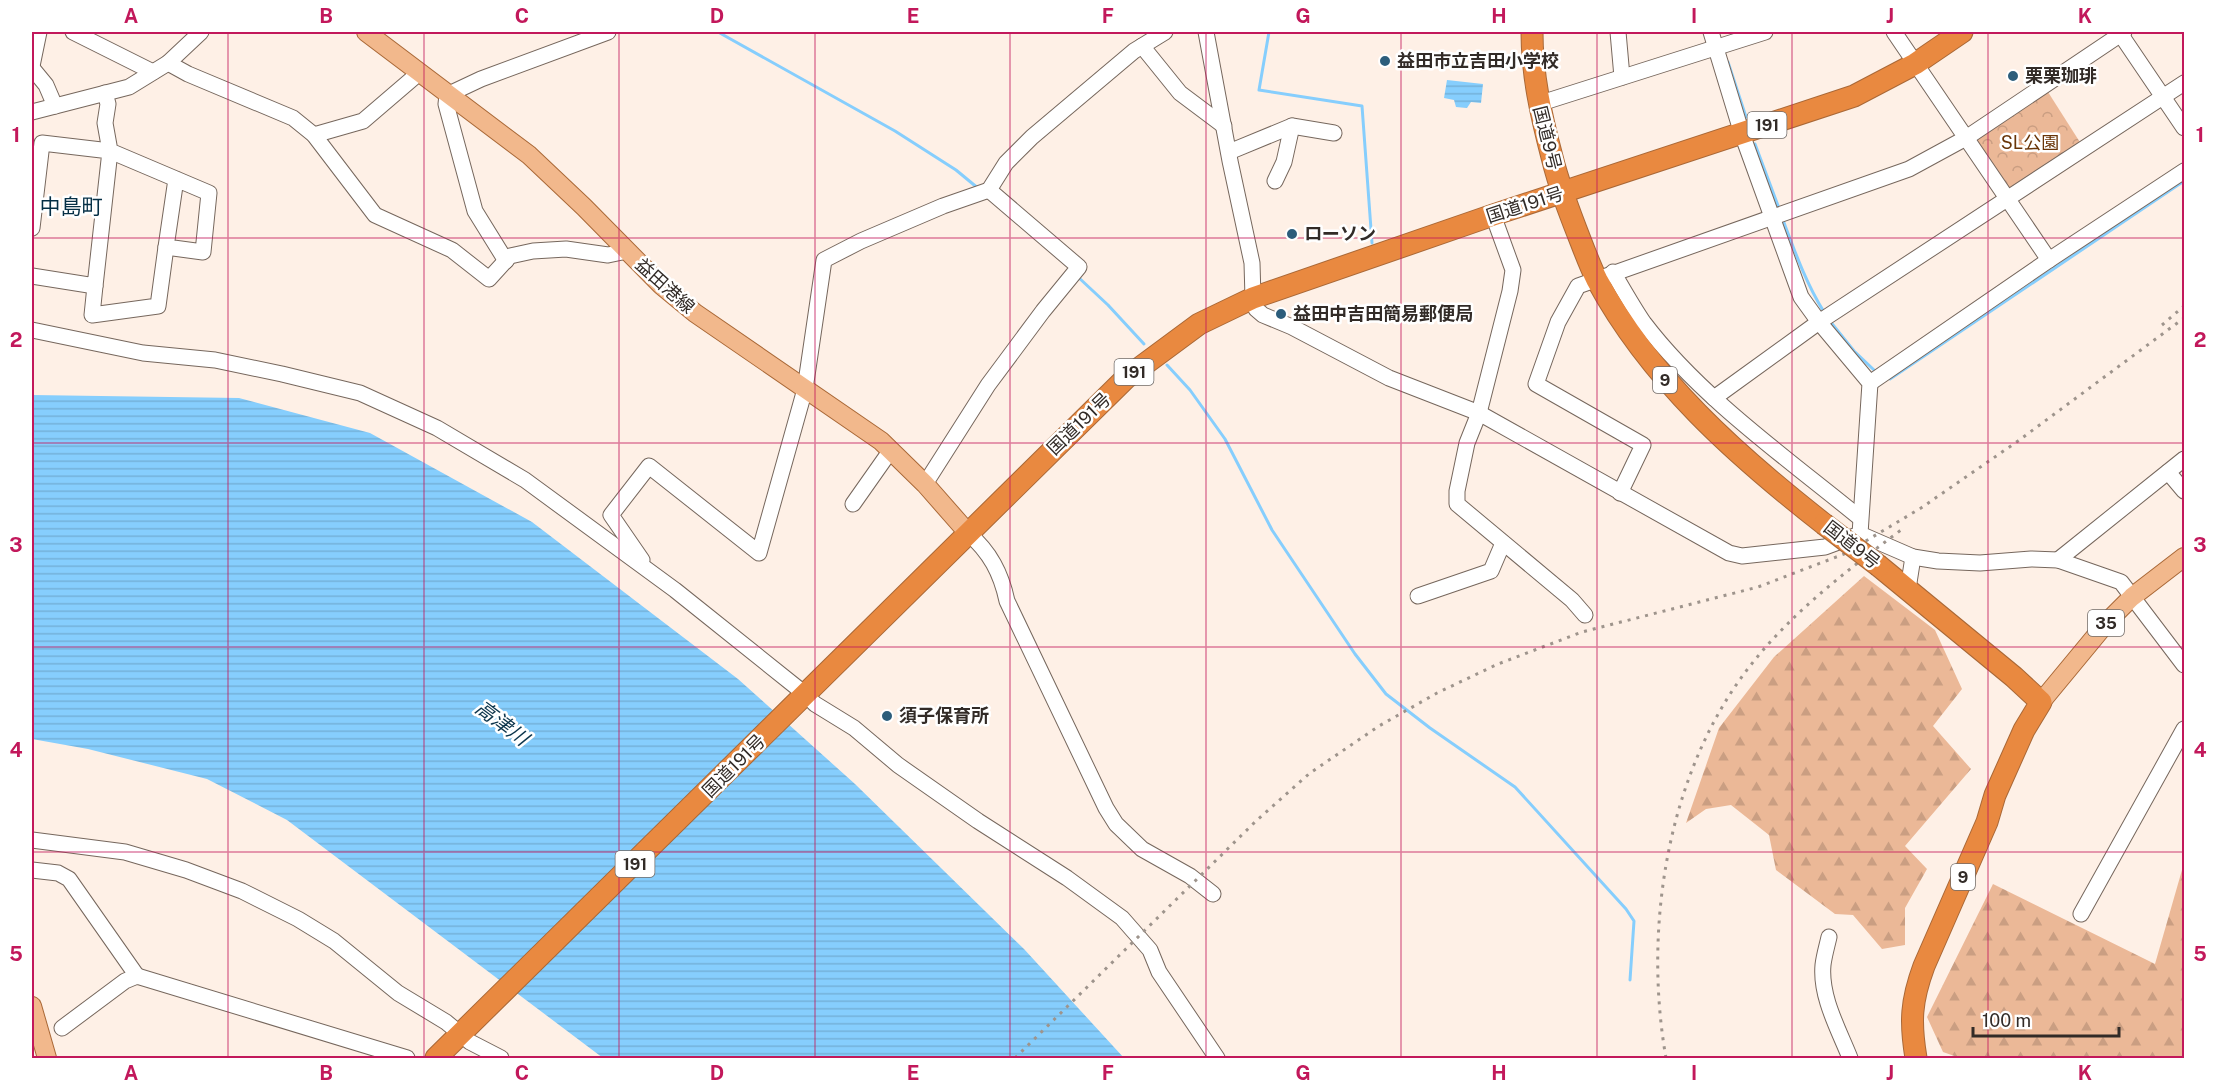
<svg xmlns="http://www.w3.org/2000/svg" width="2216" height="1090" viewBox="0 0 2216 1090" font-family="'Public Sans','Noto Sans JP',sans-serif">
  <defs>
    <pattern id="forest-firs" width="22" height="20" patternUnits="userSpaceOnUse" patternTransform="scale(1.5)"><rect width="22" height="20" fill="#ebb897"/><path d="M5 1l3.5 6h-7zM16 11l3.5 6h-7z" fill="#ca9e82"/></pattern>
    <pattern id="park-crowns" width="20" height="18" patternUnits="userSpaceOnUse" patternTransform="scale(1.5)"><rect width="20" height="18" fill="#ebb897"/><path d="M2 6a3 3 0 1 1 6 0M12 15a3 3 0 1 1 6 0" fill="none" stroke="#ca9e82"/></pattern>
    <pattern id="water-rules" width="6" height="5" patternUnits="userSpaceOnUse" patternTransform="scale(1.5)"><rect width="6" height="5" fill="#86cefd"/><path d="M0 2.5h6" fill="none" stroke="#74b1d9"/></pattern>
  </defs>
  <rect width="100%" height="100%" fill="#fef0e6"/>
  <g fill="url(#forest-firs)">
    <path d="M1864,576L1935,630L1962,689L1933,726L1971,769L1905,846L1927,869L1905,908V945L1882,949L1853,915L1835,914L1776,870L1769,835L1731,805L1706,809L1686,823L1719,728L1774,657Z"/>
    <path d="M2184,863V1058H1960L1943,1052L1927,1017L1993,884L2155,964Z"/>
  </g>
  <path fill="url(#park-crowns)" d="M2048,92L2083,147L2012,194L1976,140Z"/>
  <g fill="url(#water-rules)">
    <path d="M1447,80L1483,84L1481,103L1471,102L1467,108L1456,107L1454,100L1444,98Z"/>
    <path d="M32,395L239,398L370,433L532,522L738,679L855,784L1024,949L1124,1058H603L287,820L207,779L88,749L32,739Z"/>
  </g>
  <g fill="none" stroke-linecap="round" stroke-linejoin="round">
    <g stroke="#86cefd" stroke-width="3">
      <path d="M718,32L895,131L956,170L979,189"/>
      <path d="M1269,32L1259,90L1362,106L1372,243"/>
      <path d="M1728,62L1746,117"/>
      <path d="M1755,144L1780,211"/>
      <path d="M1783,220C1795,252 1806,283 1824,312"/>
      <path d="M1078,277L1108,305L1144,344"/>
      <path d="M1829,320L1854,351L1874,370"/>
      <path d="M1167,365L1190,390L1225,439L1272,530L1355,654L1386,694L1430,728L1515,787L1626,909L1634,921L1630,980"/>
      <path d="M1890,379L2184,181"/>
    </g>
    <defs>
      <g id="minor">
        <path d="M73,32L153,72"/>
        <path d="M1206,32L1230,161L1252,263L1253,298L1256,309L1263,315L1292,327L1389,378L1479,413L1729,553L1742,556L1825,547L1860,534"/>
        <path d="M1618,32L1622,77"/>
        <path d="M1711,32L1742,134L1801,297L1819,322L1870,383L1860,534L1913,557L1938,561L1980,563L2031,559L2058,560L2121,582L2184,665"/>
        <path d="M1894,32L2049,260"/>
        <path d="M2119,32L2184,128"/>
        <path d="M1142,46L1180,93L1224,126"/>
        <path d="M168,63L188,74L293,118L314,135L375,215L452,250L489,279L510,256L533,251L566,249L608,255L627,251"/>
        <path d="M32,66L39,32"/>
        <path d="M32,68L46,85L55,106"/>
        <path d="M105,93L108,104L105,123L110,151L209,193L203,252L166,247L176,179"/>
        <path d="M1538,104L1765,32"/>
        <path d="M32,112L129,87L168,63L201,32"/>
        <path d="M314,135L363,121L419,73"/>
        <path d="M1229,152L1292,126L1334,133"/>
        <path d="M1275,181L1284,162L1292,126"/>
        <path d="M1493,215L1513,270L1510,291L1479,413L1467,443L1457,491V504L1572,600L1585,615"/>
        <path d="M32,228L42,143L110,151L95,286L32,276"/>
        <path d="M506,261L475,211L446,104L447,95L481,79L608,32"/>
        <path d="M1613,272C1623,289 1633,307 1644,323C1700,397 1788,459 1860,518"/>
        <path d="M95,286L92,315L158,306L166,247"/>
        <path d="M32,330L143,353L215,360L282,374L360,393L437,428L525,480L675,590L805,694L815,704L854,728L898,765L978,821L1067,878L1122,918L1150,950L1159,972L1217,1058"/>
        <path d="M1870,383L2049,260L2184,171"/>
        <path d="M1714,398L1819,322L2184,83"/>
        <path d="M2168,472L2184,491"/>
        <path d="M925,484L988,385L1043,311L1079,267L989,190"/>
        <path d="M1620,493L1643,445L1536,384L1558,322L1578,286L1909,169L1966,138L2124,32"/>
        <path d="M853,504L891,450"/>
        <path d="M968,533C990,552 1001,573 1007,601L1106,808L1116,824L1142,849L1190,876L1213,894"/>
        <path d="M642,560L611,515L649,466L759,553L805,389L824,260L861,241L943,206L989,190L1006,163L1032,137L1134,51L1165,32"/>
        <path d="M2058,560L2184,459"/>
        <path d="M1908,589L1913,557"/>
        <path d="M1418,596L1491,571L1503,543"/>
        <path d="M32,840L125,852L186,870L242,891L298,919L334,941L398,993L446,1022L470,1042L501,1058"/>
        <path d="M32,870L58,873L69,879L137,976"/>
        <path d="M2081,914L2184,729"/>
        <path d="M1829,937C1827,946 1824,956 1823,965C1820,997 1839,1030 1850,1058"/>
        <path d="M62,1028L125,981L137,976L407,1058"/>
      </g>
      <g id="major">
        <path d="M366,32L529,155L584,207L661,285L695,313L881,441L925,484L968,533"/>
        <path d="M2041,702L2108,621L2132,597L2184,557"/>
        <path d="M32,1006L47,1058"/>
      </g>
      <g id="highway">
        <path d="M1532,32C1532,75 1541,115 1552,157C1559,186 1570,214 1581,242C1586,255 1591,268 1597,280C1651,380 1736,455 1824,524"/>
        <path d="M1879,566L2014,677L2041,702L2024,730L1995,795L1987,822L1924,966C1911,1001 1910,1022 1916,1058"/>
        <path d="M436,1058L1126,378L1199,324L1253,298L1493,215L1854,96L1915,64L1962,32"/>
      </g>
    </defs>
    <use href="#minor" stroke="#76675d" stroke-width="17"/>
    <use href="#major" stroke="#a96837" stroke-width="20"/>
    <use href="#highway" stroke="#a96837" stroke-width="23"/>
    <use href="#minor" stroke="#fff" stroke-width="15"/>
    <use href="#major" stroke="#f2b88c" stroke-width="18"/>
    <use href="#highway" stroke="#e98940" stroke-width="21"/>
    <g stroke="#9e948c" stroke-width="3" stroke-dasharray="3 6" stroke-linecap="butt">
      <path d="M2162,325L2184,306"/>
      <path d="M1015,1058L1256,821L1310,773L1379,726L1437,693L1498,664L1582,632L1758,587L1844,554L1921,508L2018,441L2184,318"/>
      <path d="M1666,1058C1643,928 1667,772 1750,666C1793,611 1849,569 1905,527"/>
    </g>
    <defs>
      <path id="highway-bridge" d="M1824,524L1879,566"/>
    </defs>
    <use href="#highway-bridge" stroke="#a96837" stroke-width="23" stroke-linecap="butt"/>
    <use href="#highway-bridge" stroke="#e98940" stroke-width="21"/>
  </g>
  <path fill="none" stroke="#c2185b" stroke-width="1.5" stroke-opacity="0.55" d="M228,32V1058M424,32V1058M619,32V1058M815,32V1058M1010,32V1058M1206,32V1058M1401,32V1058M1597,32V1058M1792,32V1058M1988,32V1058M32,238H2184M32,443H2184M32,647H2184M32,852H2184"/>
  <g fill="#2c5d7b" stroke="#fff" stroke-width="2">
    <circle cx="1385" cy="61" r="6"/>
    <circle cx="2013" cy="76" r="6"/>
    <circle cx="1292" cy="234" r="6"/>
    <circle cx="1281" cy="314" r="6"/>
    <circle cx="887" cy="716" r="6"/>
  </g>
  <g text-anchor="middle" stroke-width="5" stroke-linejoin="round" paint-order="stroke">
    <g fill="#fff" stroke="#706b68" stroke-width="1.5">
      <rect x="1747.5" y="112" width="39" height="26" rx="4.5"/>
      <rect x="1114.5" y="359" width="39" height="26" rx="4.5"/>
      <rect x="1653" y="367" width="24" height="26" rx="4.5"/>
      <rect x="2088" y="610" width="36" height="26" rx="4.5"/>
      <rect x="615.5" y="851" width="39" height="26" rx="4.5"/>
      <rect x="1951" y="864" width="24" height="26" rx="4.5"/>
    </g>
    <g font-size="16" font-weight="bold" fill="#322b27">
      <text x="1767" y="131">191</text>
      <text x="1134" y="378">191</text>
      <text x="1665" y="386">9</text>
      <text x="2106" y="629">35</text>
      <text x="635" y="870">191</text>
      <text x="1963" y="883">9</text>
    </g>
    <g font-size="18" font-weight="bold" fill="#322b27" stroke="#fff" text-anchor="start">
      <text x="1397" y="67">益田市立吉田小学校</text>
      <text x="2025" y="82">栗栗珈琲</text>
      <text x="1304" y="240">ローソン</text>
      <text x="1293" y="320">益田中吉田簡易郵便局</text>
      <text x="899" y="722">須子保育所</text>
    </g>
    <g font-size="18" fill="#322b27" stroke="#fff">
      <text transform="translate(1547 138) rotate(76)" y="6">国道9号</text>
      <text transform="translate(1525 205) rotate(-18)" y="6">国道191号</text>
      <text transform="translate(665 286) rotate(42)" y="6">益田港線</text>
      <text transform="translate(1079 424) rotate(-44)" y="6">国道191号</text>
      <text transform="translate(1852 545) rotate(38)" y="6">国道9号</text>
      <text transform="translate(734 766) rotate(-45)" y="6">国道191号</text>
    </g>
    <g font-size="18" fill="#693508" stroke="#fff">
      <text x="2030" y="149">SL公園</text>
    </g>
    <g font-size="20" font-style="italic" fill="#0c354c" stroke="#fff">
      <text transform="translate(502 723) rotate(37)" y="7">高津川</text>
    </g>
    <g font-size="21" fill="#052f45" stroke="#fff">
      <text x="71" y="214">中島町</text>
    </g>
  </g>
  <rect width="2216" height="1090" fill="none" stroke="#ffffff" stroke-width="66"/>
  <path d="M1973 1027v9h146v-9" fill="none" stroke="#322b27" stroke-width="3"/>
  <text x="1982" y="1027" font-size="18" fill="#322b27" stroke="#ffffff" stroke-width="4.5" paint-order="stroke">100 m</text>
  <rect x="33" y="33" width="2150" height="1024" fill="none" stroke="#c2185b" stroke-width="2"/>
  <g font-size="20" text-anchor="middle" font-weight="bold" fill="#c2185b">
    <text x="131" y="23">A</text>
    <text x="326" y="23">B</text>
    <text x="522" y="23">C</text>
    <text x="717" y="23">D</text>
    <text x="913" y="23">E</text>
    <text x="1108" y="23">F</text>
    <text x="1303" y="23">G</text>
    <text x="1499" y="23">H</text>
    <text x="1694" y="23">I</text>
    <text x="1890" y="23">J</text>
    <text x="2085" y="23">K</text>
    <text x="16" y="142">1</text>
    <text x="2200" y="142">1</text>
    <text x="16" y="347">2</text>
    <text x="2200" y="347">2</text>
    <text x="16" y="552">3</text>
    <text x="2200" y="552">3</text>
    <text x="16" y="757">4</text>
    <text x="2200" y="757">4</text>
    <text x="16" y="961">5</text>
    <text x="2200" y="961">5</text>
    <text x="131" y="1080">A</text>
    <text x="326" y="1080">B</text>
    <text x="522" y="1080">C</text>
    <text x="717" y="1080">D</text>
    <text x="913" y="1080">E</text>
    <text x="1108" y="1080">F</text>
    <text x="1303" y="1080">G</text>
    <text x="1499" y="1080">H</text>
    <text x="1694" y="1080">I</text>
    <text x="1890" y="1080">J</text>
    <text x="2085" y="1080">K</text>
  </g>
</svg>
